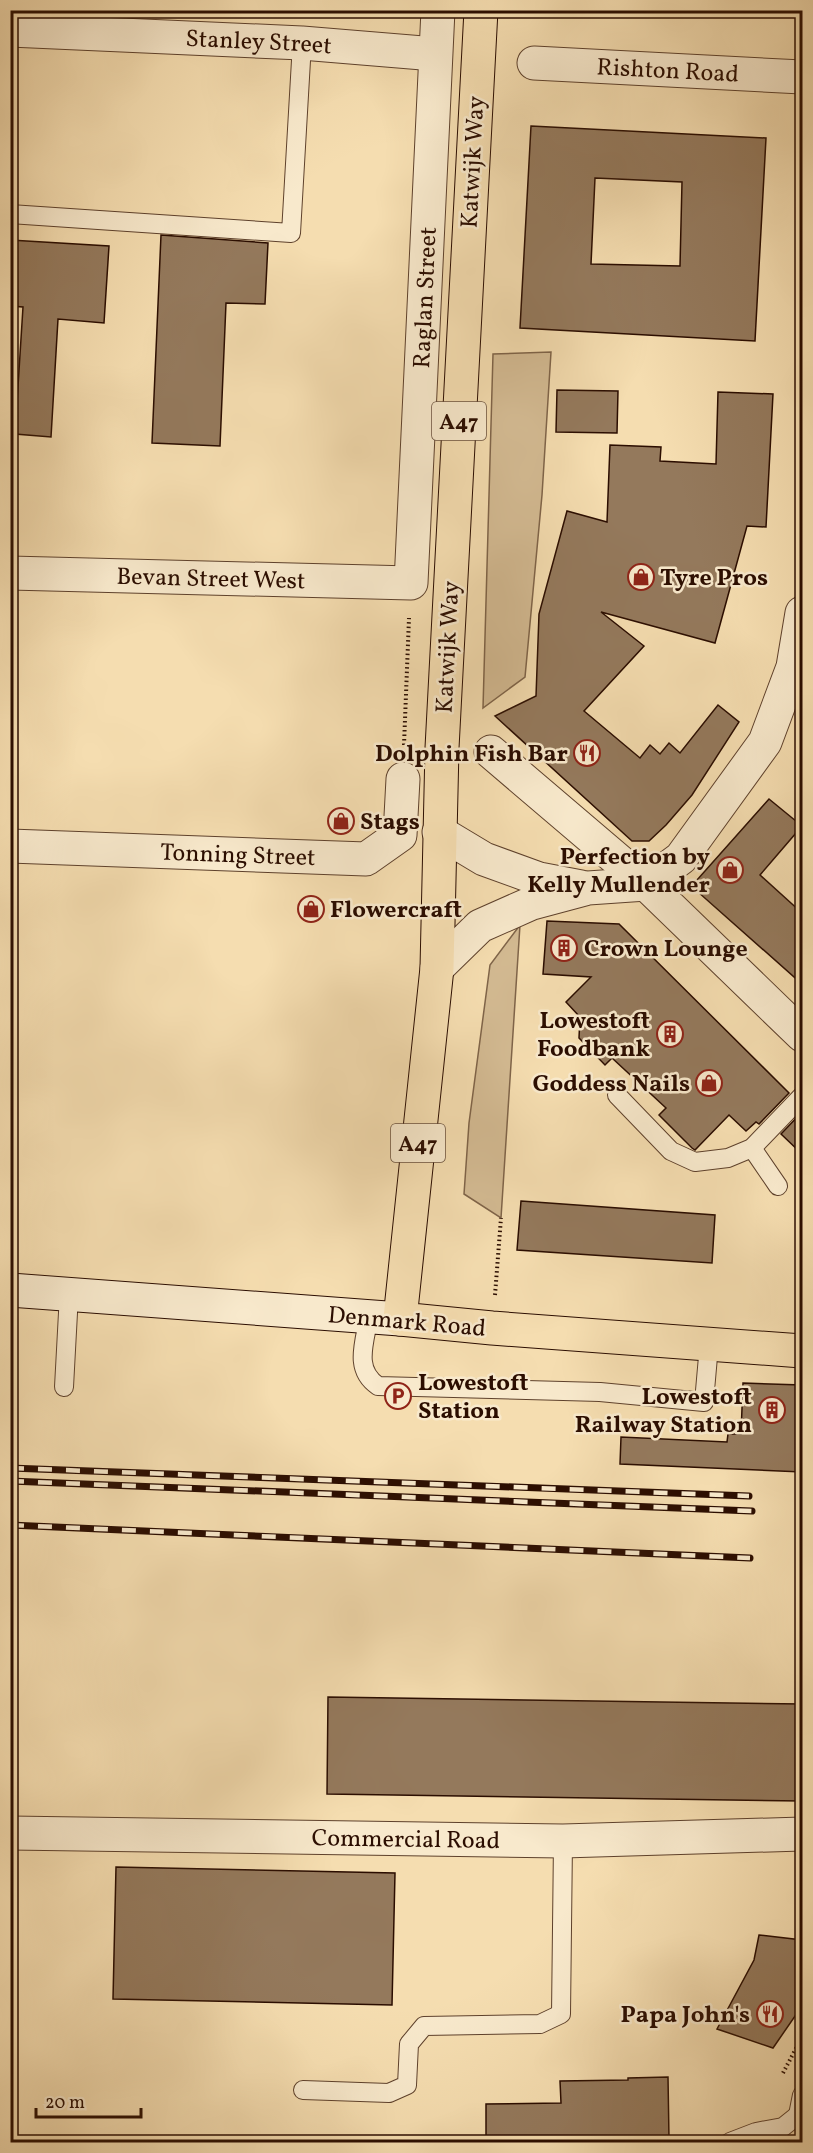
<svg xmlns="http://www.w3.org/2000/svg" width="813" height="2153" viewBox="0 0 813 2153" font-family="Vollkorn,serif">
  <rect width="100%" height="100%" fill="#f5ddb0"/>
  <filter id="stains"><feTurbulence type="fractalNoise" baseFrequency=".00333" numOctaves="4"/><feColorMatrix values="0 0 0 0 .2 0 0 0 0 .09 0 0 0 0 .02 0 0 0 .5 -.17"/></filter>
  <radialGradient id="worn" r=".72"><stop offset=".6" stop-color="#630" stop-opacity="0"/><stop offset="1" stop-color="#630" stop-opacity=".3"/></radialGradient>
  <g fill="#d3ba92" stroke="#7f6449" stroke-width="1.5">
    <path d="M551,352L542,495L525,677L483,708L493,354Z"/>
    <path d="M520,925L501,1218L464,1194L469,1123L490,965Z"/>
  </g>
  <g fill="#94795c" stroke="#2b0d00" stroke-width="1.5" fill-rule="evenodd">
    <path d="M531,126L766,138L755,341L520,328ZM595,178L682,182L680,266L591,264Z"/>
    <path d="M161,235L268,243L265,304L226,303L220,446L152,443Z"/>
    <path d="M10,240L109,246L104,323L58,319L51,437L15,434L23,307L10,306Z"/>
    <path d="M557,390L618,391L617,433L556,432Z"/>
    <path d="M718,392L773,394L766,527L747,526L715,643L601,612L644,646L584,711L640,758L650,745L660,754L669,743L680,753L718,705L739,722L692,795L666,825L649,841H632L495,716L536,696L539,614L567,511L607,522L610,445L661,447L660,461L716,464Z"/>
    <path d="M769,799L802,826L760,875L802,913V984L698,892L697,880Z"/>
    <path d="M547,921L619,924L789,1093L759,1124L756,1122L746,1131L729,1115L695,1150L692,1148L659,1115L666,1108L612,1058L605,1065L579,1038L580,1017L566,1002L591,977L543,974Z"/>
    <path d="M802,1112V1154L781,1134Z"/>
    <path d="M521,1201L715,1215L712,1263L517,1250Z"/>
    <path d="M743,1383L802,1385V1472L620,1464L621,1437L727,1442L728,1434H741Z"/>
    <path d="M328,1697L802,1704V1801L327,1794Z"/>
    <path d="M116,1867L395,1873L392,2005L113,1999Z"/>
    <path d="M759,1935L802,1940V2006L773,2048L717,2029L754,1960Z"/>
    <path d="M668,2077L669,2139L597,2140V2142H561V2140L486,2141V2104L561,2103L560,2081L628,2080V2078Z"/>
  </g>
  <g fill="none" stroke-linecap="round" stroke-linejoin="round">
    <defs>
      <g id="lane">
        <path d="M10,214L291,233L302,43"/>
        <path d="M617,1095L671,1151L695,1162L728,1158L752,1148L802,1096"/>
        <path d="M752,1148L778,1186"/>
        <path d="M369,1316C365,1342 353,1369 378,1386L600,1392L704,1402L709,1345"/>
        <path d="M64,1387L69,1294"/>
        <path d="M303,2090L389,2093L407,2085L409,2044L424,2026L540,2024L561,2014L563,1841"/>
        <path d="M802,2095L798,2115L802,2123"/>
        <path d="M730,2142L756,2132L783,2127L798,2115"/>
      </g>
      <g id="street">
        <path id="s1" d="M10,30L302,43L435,54"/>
        <path id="s2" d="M534,63L802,77"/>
        <path id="s3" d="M10,573L411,583L438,10"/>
        <path d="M491,752L646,884L802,1035"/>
        <path d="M439,832L484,859L539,879L581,887"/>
        <path id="s4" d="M10,846L366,859L400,835L403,779"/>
        <path d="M437,968L480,926L532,903L588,888L646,884L681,858L765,742L793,667L802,613"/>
        <path id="s5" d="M10,1833L563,1841L802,1834"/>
      </g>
      <path id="secondary" d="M10,1290L400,1319"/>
      <path id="highway" d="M481,10L442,748L437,968L400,1319L492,1328L802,1351"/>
    </defs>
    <use href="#lane" stroke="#5e412c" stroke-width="20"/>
    <use href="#street" stroke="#5e412c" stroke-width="35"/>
    <use href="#secondary" stroke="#2b0d00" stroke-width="35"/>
    <use href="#highway" stroke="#2b0d00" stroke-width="35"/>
    <g stroke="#2b0d00" stroke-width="4" stroke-dasharray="1.5 3" stroke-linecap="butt">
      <path d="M10,393L13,365"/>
      <path d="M404,745L409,618"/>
      <path d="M495,1295L501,1218"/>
      <path d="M783,2073L802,2037"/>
    </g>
    <use href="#lane" stroke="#f8e9cc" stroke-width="18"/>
    <use href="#street" stroke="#f8e9cc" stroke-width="33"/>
    <use href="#secondary" stroke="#f8e9cc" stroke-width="33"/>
    <use href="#highway" stroke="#f5ddb0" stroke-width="33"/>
    <defs>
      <g id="rail">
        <path d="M10,1468L749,1496"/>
        <path d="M10,1481L752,1511"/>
        <path d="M10,1525L750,1558"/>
      </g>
    </defs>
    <use href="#rail" stroke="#2b0d00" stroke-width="7"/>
    <use href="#rail" stroke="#f8e9cc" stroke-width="4.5" stroke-dasharray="14" stroke-linecap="butt"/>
  </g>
  <defs>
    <symbol id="shop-ring" viewBox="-11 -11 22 22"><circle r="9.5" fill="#f8e9cc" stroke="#8f2418" stroke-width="1.5"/><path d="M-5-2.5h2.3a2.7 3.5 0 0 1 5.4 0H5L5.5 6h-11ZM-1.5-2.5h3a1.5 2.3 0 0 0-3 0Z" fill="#8f2418"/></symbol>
    <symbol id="restaurant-ring" viewBox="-11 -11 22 22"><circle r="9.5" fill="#f8e9cc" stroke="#8f2418" stroke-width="1.5"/><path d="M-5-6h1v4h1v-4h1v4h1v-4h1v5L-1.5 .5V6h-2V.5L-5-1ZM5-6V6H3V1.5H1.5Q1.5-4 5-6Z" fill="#8f2418"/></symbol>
    <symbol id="building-ring" viewBox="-11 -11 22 22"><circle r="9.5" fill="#f8e9cc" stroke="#8f2418" stroke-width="1.5"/><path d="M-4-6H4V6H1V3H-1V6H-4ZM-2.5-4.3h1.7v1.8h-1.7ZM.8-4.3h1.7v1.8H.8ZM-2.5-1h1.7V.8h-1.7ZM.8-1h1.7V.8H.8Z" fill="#8f2418"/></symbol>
    <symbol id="parking-ring" viewBox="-11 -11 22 22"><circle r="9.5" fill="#f8e9cc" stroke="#8f2418" stroke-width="1.5"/><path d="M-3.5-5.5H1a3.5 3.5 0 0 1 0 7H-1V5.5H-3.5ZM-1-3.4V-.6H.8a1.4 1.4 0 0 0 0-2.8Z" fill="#8f2418"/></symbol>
  </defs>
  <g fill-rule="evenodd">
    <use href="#shop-ring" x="626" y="562" width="30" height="30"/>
    <use href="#restaurant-ring" x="572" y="738" width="30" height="30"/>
    <use href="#shop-ring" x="326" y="806" width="30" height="30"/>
    <use href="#shop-ring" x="715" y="855" width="30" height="30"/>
    <use href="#shop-ring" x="296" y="894" width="30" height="30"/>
    <use href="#building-ring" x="549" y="933" width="30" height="30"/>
    <use href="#building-ring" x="655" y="1019" width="30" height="30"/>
    <use href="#shop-ring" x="694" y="1068" width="30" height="30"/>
    <use href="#parking-ring" x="383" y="1381" width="30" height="30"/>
    <use href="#building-ring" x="757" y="1395" width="30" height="30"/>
    <use href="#restaurant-ring" x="755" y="1999" width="30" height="30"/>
  </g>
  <g text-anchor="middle" stroke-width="5" stroke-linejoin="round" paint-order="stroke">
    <g fill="#f8e9cc" stroke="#684f3d" stroke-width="1.5">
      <rect x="432" y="402" width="54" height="38" rx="4.5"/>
      <rect x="391" y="1124" width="54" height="38" rx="4.5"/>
    </g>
    <g font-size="22" font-weight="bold" fill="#2b0d00">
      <text x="459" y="429">A47</text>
      <text x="418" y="1151">A47</text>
    </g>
    <g font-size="24" fill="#2b0d00" stroke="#f8e9cc">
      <text dy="8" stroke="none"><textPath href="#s1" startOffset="249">Stanley Street</textPath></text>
      <text dy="8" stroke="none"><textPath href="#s2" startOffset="134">Rishton Road</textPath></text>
      <text transform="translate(472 162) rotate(-87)" y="8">Katwijk Way</text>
      <text dy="8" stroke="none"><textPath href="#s3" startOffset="687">Raglan Street</textPath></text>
      <text dy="8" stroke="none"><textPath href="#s3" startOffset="201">Bevan Street West</textPath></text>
      <text transform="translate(447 647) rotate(-87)" y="8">Katwijk Way</text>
      <text dy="8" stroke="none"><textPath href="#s4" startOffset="228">Tonning Street</textPath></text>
      <text transform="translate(407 1321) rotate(5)" y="8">Denmark Road</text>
      <text dy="8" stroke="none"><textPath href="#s5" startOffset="396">Commercial Road</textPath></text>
    </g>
    <g font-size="24" font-weight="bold" fill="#2b0d00" stroke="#f8e9cc" text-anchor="end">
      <text x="660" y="585" text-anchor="start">Tyre Pros</text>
      <text x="568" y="761">Dolphin Fish Bar</text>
      <text x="360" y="829" text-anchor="start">Stags</text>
      <text x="710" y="864">Perfection by<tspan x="710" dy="28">Kelly Mullender</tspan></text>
      <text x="330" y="917" text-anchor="start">Flowercraft</text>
      <text x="584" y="956" text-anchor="start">Crown Lounge</text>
      <text x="650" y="1028">Lowestoft<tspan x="650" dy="28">Foodbank</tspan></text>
      <text x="690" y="1091">Goddess Nails</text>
      <text x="418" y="1390" text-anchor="start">Lowestoft<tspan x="418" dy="28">Station</tspan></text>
      <text x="752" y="1404">Lowestoft<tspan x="752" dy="28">Railway Station</tspan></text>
      <text x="750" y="2022">Papa John's</text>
    </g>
  </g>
  <rect width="813" height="2153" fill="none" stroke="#f5ddb0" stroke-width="36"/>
  <rect x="12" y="12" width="789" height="2129" fill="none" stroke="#2b0d00" stroke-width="3"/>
  <rect x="18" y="18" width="777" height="2117" fill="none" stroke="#2b0d00" stroke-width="1.5"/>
  <path d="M36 2108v9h105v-9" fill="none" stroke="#2b0d00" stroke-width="3"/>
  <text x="45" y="2108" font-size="18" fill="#2b0d00" stroke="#f8e9cc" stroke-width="4.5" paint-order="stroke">20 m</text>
  <rect width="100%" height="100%" filter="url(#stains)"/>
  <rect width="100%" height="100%" fill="url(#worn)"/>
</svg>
